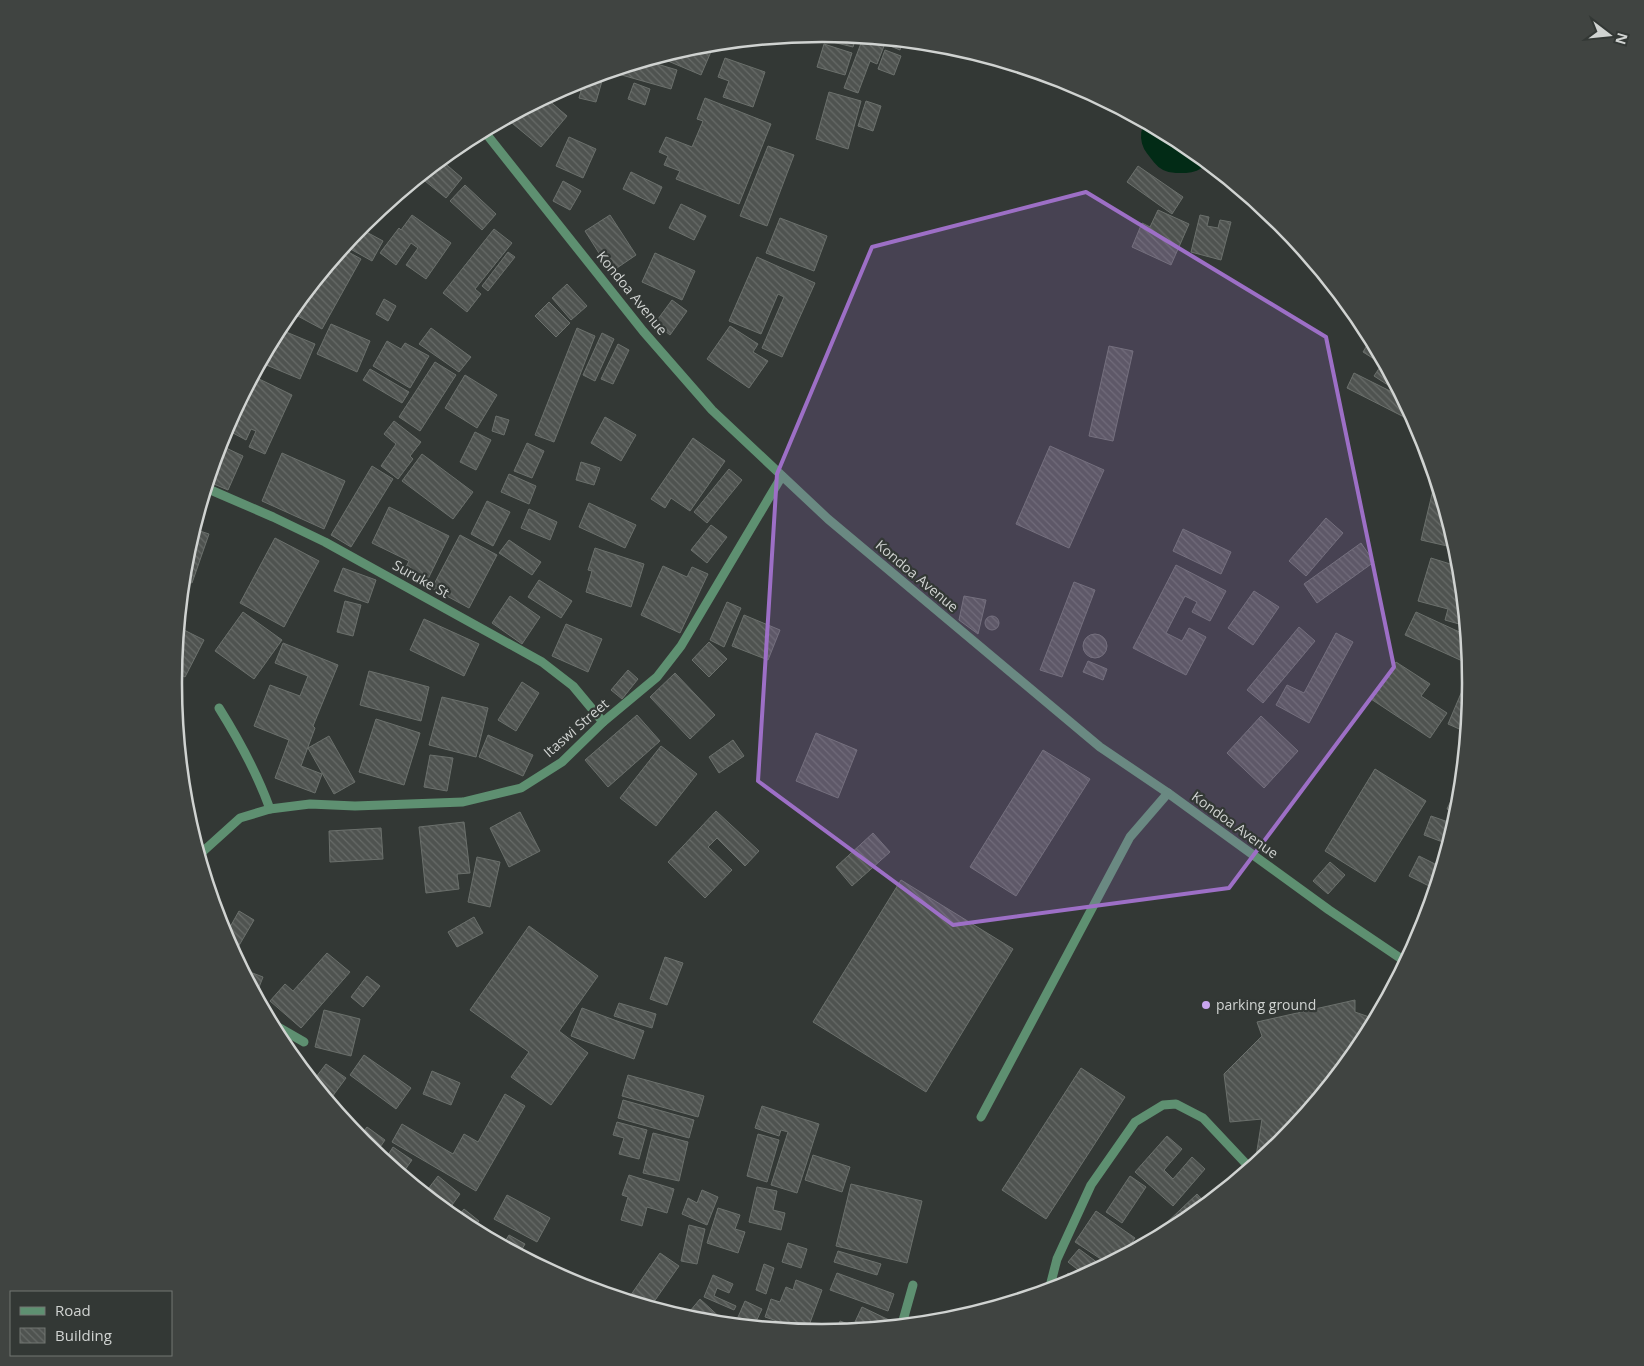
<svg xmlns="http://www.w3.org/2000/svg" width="1644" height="1366" viewBox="0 0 1644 1366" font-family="'Open Sans',sans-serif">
  <defs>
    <pattern id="building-back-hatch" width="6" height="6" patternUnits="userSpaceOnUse" patternTransform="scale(1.25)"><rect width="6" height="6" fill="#4f5350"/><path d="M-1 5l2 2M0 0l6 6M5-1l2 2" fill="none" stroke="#676b68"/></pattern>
  </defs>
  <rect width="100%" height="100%" fill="#333835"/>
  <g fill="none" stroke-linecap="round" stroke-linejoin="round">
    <path stroke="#022b16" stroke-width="56" d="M1169,136L1176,145H1186"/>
  </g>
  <g fill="url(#building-back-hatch)" stroke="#6b706c">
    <path d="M822,34L856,37L853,47L808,36Z"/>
    <path d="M863,38L884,46L877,64L870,61L858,93L844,88Z"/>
    <path d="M873,39L903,42L900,50Z"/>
    <path d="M824,44L852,53L845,75L817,67Z"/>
    <path d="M709,45L713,47L701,75L661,58V57L696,46Z"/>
    <path d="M885,50L901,56L894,75L878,69Z"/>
    <path d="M725,58L765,72L753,107L723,97L729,81L718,77Z"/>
    <path d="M647,61L677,70L671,89L611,72Z"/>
    <path d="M604,74L596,102L579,98L584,80Z"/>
    <path d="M634,83L650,89L645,105L628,99Z"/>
    <path d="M829,92L861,101L848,149L816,139Z"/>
    <path d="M546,98L567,116L541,147L507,119Z"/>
    <path d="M705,98L771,124L739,204L676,179L680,171L664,165L668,156L659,152L666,137L692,147L703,121L697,119Z"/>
    <path d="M866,101L881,106L873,131L858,126Z"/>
    <path d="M569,137L596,149L583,178L556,166Z"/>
    <path d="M768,146L794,155L767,226L740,216Z"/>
    <path d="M441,160L462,178L446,198L420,177Z"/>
    <path d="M1138,166L1183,197L1172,214L1127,182Z"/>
    <path d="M631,172L662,187L654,204L623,189Z"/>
    <path d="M563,181L581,191L570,210L553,201Z"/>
    <path d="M465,185L496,214L482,230L450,201Z"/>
    <path d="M681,204L706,216L694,240L669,228Z"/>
    <path d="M1158,210L1189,224L1171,265L1132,247L1142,223L1150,227Z"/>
    <path d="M412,215L451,243L426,279L406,265L418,248L411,243L396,265L380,253L399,228L401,230Z"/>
    <path d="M610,215L636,255L611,272L585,231Z"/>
    <path d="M1200,215L1209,217L1207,226L1218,228L1220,220L1231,222L1221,260L1191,252Z"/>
    <path d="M780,218L827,236L814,271L766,253Z"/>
    <path d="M359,228L383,241L372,261L345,246Z"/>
    <path d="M494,229L512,243L475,289L481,294L467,312L443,293Z"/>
    <path d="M343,249L361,259L322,329L294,314L303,297Z"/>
    <path d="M508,252L515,257L488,291L482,286Z"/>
    <path d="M655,253L695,271L682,300L642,282Z"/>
    <path d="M757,257L815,283L782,357L762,348L784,297L778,294L761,334L729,321Z"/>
    <path d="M567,284L587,306L571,320L552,298Z"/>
    <path d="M384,299L396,306L388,321L376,314Z"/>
    <path d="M672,300L687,311L670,335L655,323Z"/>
    <path d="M549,302L570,323L556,337L535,316Z"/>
    <path d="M331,324L370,341L357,372L317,354Z"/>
    <path d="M730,326L758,344L753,352L768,361L749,388L707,359Z"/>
    <path d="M431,328L471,357L459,372L419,344Z"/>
    <path d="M577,328L595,336L554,442L535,435Z"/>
    <path d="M279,329L315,344L300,379L264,364L271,347H269Z"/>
    <path d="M602,333L614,339L595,381L583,375Z"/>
    <path d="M1371,339L1394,382L1391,387L1374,376L1382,364L1363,352Z"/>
    <path d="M387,341L401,349L405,343L429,356L410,388L373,366Z"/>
    <path d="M618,344L629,350L613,384L601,379Z"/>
    <path d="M1109,346L1133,351L1113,441L1089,436Z"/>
    <path d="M435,362L456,375L420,431L399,417Z"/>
    <path d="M370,369L409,392L402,403L363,380Z"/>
    <path d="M1354,373L1398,395L1399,392L1411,414L1408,419L1347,388Z"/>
    <path d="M465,375L497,395L477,428L445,408Z"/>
    <path d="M255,377L292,395L265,454L249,447L256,431L251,429L246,440L233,433L238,423L235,421Z"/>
    <path d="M496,416L509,420L504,435L492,431Z"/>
    <path d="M605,417L636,435L621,461L591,443Z"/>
    <path d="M394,421L421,442L410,456L413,459L398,479L381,466L396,444L384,434Z"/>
    <path d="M475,432L491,440L476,470L460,462Z"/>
    <path d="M693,438L725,461L690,511L671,498L665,508L651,499Z"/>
    <path d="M527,443L544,451L532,478L514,471Z"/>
    <path d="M1050,446L1104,470L1069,548L1016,524Z"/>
    <path d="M224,447L243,456L228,490L209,482Z"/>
    <path d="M282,453L345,481L324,529L262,501Z"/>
    <path d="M422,454L473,492L453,519L402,481Z"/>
    <path d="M581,462L600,468L594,485L576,480Z"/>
    <path d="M372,466L393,479L351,547L331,535Z"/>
    <path d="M729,469L742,480L707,523L694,512Z"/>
    <path d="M509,474L536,486L529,504L501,492Z"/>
    <path d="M1433,490L1439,492L1456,548L1421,540Z"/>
    <path d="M487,501L510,512L493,546L471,534Z"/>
    <path d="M589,503L636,525L625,548L579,527Z"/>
    <path d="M389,507L449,536L427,581L404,571L409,561L372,543Z"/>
    <path d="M529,509L557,522L550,540L521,528Z"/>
    <path d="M1326,518L1343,533L1306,576L1289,561Z"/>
    <path d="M711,525L727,537L707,563L691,550Z"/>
    <path d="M194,529L209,534L192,583L183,580L185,556Z"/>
    <path d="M1183,529L1231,552L1221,574L1173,551Z"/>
    <path d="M460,535L497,555L469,608L432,588Z"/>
    <path d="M275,538L319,561L284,627L240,603Z"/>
    <path d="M509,540L541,562L532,575L499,553Z"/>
    <path d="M1361,543L1374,562L1317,603L1304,584Z"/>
    <path d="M595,548L644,564L631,607L586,592L592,571L588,570Z"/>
    <path d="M1431,558L1460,567L1466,626L1445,620L1448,609L1418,601Z"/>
    <path d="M1176,565L1226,591L1210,621L1192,612L1197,602L1185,596L1166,633L1182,641L1189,628L1206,637L1186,675L1133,648Z"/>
    <path d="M663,566L687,577L692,567L708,574L680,633L641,615Z"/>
    <path d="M343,568L376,580L368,603L334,591Z"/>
    <path d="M539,580L572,601L561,618L528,597Z"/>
    <path d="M1074,582L1095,590L1062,677L1040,670Z"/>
    <path d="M1254,591L1279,607L1253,645L1228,628Z"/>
    <path d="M510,596L540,617L522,644L492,623Z"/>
    <path d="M964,596L986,600L978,634L959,620Z"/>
    <path d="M345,601L361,605L353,636L337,632Z"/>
    <path d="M727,602L741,608L724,647L710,640Z"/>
    <path d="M243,612L282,640L254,679L215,651Z"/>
    <path d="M1416,612L1466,635L1469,664L1405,635Z"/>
    <path d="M744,615L780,630L768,660L732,646Z"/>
    <circle cx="992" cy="623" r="7"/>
    <path d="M424,619L479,644L464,676L410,650Z"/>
    <path d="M566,624L602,639L588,672L552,656Z"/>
    <path d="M178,627L204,640L185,677L174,671Z"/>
    <path d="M1299,627L1315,641L1263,703L1247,690Z"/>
    <path d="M1336,633L1353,642L1309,723L1276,705L1287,685L1304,693Z"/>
    <circle cx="1095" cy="646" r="12"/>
    <path d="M709,642L727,659L709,677L692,660Z"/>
    <path d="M283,643L338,665L313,726L315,728L301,766L322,774L315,793L275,778L289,740L254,726L270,685L300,696L308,676L275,663Z"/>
    <path d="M1088,661L1107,669L1103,680L1083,672Z"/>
    <path d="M1396,662L1430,684L1421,696L1447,713L1430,738L1371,699Z"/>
    <path d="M628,670L638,679L622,699L611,690Z"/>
    <path d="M369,671L429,687L421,721L360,705Z"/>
    <path d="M675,673L715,715L690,739L650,697Z"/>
    <path d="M522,682L539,693L516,731L498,720Z"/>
    <path d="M1465,684L1471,687L1466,732L1448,724Z"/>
    <path d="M442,697L488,708L476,757L429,745Z"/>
    <path d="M637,715L660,741L608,787L585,760Z"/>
    <path d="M1261,716L1298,751L1264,788L1227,753Z"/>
    <path d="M376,719L420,733L404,785L359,772Z"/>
    <path d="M816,733L857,750L838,798L796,781Z"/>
    <path d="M488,735L533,755L523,776L479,757Z"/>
    <path d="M329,736L355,782L334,794L308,748Z"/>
    <path d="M733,740L744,756L719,773L709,757Z"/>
    <path d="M661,746L697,774L656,826L620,798Z"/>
    <path d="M1043,750L1090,779L1016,896L970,867Z"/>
    <path d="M430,755L453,758L447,791L424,787Z"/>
    <path d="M1375,769L1426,801L1375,882L1325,851Z"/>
    <path d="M1462,778L1459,810L1457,814L1447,809Z"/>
    <path d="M716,811L759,851L745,866L717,838L708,847L732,870L705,898L668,862Z"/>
    <path d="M520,812L540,851L509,867L490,828Z"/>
    <path d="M1431,816L1454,824L1448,844L1424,835Z"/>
    <path d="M464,822L470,873L457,874L459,889L426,893L419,827Z"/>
    <path d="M381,828L383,859L330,862L329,831Z"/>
    <path d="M873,833L890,852L852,886L836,867Z"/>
    <path d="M1419,856L1441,867L1435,889L1409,876Z"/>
    <path d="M477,857L500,862L490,907L468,902Z"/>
    <path d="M1330,862L1345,875L1328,894L1313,881Z"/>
    <path d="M901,880L1013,949L926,1092L813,1022Z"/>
    <path d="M239,911L254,920L234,954L225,936Z"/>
    <path d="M474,917L483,933L457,947L448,932Z"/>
    <path d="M529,926L598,976L559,1031L588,1053L551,1105L511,1077L529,1052L470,1010Z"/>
    <path d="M327,953L350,972L301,1028L270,1001L285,984L293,991Z"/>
    <path d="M665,957L683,963L667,1005L650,999Z"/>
    <path d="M242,969L263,977L256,995Z"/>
    <path d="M367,976L380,986L363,1007L351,997Z"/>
    <path d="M1355,1000V1012L1375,1019L1362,1044L1281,1142L1255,1163L1262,1119L1230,1122L1224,1074L1262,1036L1257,1022Z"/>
    <path d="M619,1003L656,1014L652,1028L614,1016Z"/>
    <path d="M582,1008L644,1031L634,1059L571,1036Z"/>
    <path d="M324,1010L360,1019L351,1056L315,1047Z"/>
    <path d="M364,1055L411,1088L396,1109L350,1075Z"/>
    <path d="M326,1064L346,1078L329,1101L313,1081Z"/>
    <path d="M1081,1068L1125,1097L1046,1219L1002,1190Z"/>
    <path d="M432,1071L460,1083L451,1105L423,1094Z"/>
    <path d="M628,1075L704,1096L698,1117L622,1096Z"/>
    <path d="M505,1094L525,1106L476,1191L392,1142L402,1124L453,1154L464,1134L478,1142Z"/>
    <path d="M623,1100L694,1120L689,1138L618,1118Z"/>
    <path d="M762,1106L819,1124L797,1193L771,1185L788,1132L781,1130L779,1136L755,1128Z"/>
    <path d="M617,1122L647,1130L639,1159L619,1154L624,1138L613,1135Z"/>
    <path d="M367,1127L385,1140L376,1153L359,1138Z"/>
    <path d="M653,1133L688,1142L679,1181L643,1173Z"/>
    <path d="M758,1134L779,1140L767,1182L747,1176Z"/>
    <path d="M1167,1136L1182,1149L1164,1170L1173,1179L1192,1157L1205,1169L1173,1206L1135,1172Z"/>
    <path d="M393,1147L412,1160L402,1174L385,1160Z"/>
    <path d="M813,1155L850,1167L842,1192L805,1180Z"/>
    <path d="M629,1175L674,1189L667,1213L647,1207L642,1226L621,1220L628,1197L622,1195Z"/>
    <path d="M438,1176L460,1194L447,1212L425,1193Z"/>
    <path d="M1130,1176L1146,1187L1122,1223L1106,1212Z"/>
    <path d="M851,1184L922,1201L907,1263L836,1246Z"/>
    <path d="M757,1187L777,1191L773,1210L785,1213L781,1230L749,1222Z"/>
    <path d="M702,1190L718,1197L707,1225L682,1214L688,1198L697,1203Z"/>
    <path d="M1197,1194L1206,1204L1182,1223L1166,1232L1162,1227Z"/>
    <path d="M507,1195L550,1218L537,1242L494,1219Z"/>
    <path d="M718,1208L740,1215L735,1229L745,1232L738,1253L707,1243Z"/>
    <path d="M464,1209L479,1221L472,1229L456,1219Z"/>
    <path d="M1096,1211L1135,1238L1124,1254L1107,1263L1075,1242Z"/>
    <path d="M689,1225L705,1229L697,1264L681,1261Z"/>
    <path d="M509,1235L525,1244L519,1254L503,1245Z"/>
    <path d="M788,1243L807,1249L801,1268L782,1262Z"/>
    <path d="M1079,1249L1102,1266L1085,1275L1068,1262Z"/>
    <path d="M838,1251L881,1264L877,1275L834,1262Z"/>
    <path d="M660,1253L679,1266L651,1306L628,1299Z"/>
    <path d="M764,1264L774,1268L766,1294L756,1290Z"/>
    <path d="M837,1273L894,1294L888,1311L830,1290Z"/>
    <path d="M1068,1273L1077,1279L1060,1286Z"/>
    <path d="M713,1275L733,1284L729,1293L717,1288L714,1296L736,1306L734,1310L704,1297Z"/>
    <path d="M796,1280L822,1290L807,1331L765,1317L771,1299L780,1302L786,1287L793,1290Z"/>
    <path d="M700,1299L725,1322L724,1323L695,1320L685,1317Z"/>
    <path d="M745,1301L762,1309L754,1326L735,1324Z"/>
    <path d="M862,1307L889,1320L887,1326L868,1328L855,1322Z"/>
    <path d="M840,1321L856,1327L855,1329L836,1331Z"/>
  </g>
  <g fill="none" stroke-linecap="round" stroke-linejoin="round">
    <g stroke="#5e9071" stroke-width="9">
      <path d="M484,131L643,331L712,410L828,519L1100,747L1168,793L1329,910L1406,962"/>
      <path d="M206,488L273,517L325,542L542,662L573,686L603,722"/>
      <path d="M219,708C239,740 257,773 270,809"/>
      <path d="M199,855L240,818L270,809L310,804L355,806L463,802L521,788L562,762L603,722L657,677L681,646L782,476"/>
      <path d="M271,1023L304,1042"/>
      <path d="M981,1117L1130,837L1168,793"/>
      <path d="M1049,1290L1057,1259L1091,1185L1135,1122L1163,1105L1176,1104L1203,1118L1250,1168"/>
      <path d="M902,1324L913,1285"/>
    </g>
  </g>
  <path fill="#9d6fc6" fill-opacity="0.2" stroke="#9d6fc6" stroke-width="4" stroke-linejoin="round" d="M1086,192L1326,337L1394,667L1229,888L953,925L758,781L777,474L872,247Z"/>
  <circle fill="#c9a5ee" stroke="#333835" stroke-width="2" cx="1206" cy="1005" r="5"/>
  <g text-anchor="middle" stroke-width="4.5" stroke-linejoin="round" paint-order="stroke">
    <g font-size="14" fill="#d0d3d1" stroke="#333835">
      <text transform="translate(632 293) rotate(51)" y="5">Kondoa Avenue</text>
      <text transform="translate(917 576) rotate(40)" y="5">Kondoa Avenue</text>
      <text transform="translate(421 579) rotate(29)" y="5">Suruke St</text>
      <text transform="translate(576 728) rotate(-41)" y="5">Itaswi Street</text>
      <text transform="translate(1235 825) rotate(36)" y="5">Kondoa Avenue</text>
    </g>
    <g font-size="14" fill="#d0d3d1" stroke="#333835" text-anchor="start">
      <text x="1216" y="1010">parking ground</text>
    </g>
  </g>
  <path d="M0 0H1644V1366H0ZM822 42H822A640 640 0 0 1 1462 682V684A640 640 0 0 1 822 1324H822A640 640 0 0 1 182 684V682A640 640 0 0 1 822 42Z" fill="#404441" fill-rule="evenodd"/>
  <path fill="none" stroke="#d0d3d1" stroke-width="2.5" d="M822 42H822A640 640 0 0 1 1462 682V684A640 640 0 0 1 822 1324H822A640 640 0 0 1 182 684V682A640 640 0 0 1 822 42Z"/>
  <rect x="10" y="1291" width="162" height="65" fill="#333835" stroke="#727673"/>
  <rect x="20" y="1307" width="25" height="8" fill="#5e9071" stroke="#727673"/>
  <text x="55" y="1316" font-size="15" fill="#d0d3d1">Road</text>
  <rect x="20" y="1328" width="25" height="15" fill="url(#building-back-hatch)" stroke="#727673"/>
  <text x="55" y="1341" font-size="15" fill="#d0d3d1">Building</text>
  <g transform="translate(1609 35) rotate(106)" stroke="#333835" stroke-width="4" paint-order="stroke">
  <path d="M0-4L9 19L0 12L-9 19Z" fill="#d0d3d1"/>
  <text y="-8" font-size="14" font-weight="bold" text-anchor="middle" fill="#d0d3d1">N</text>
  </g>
</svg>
